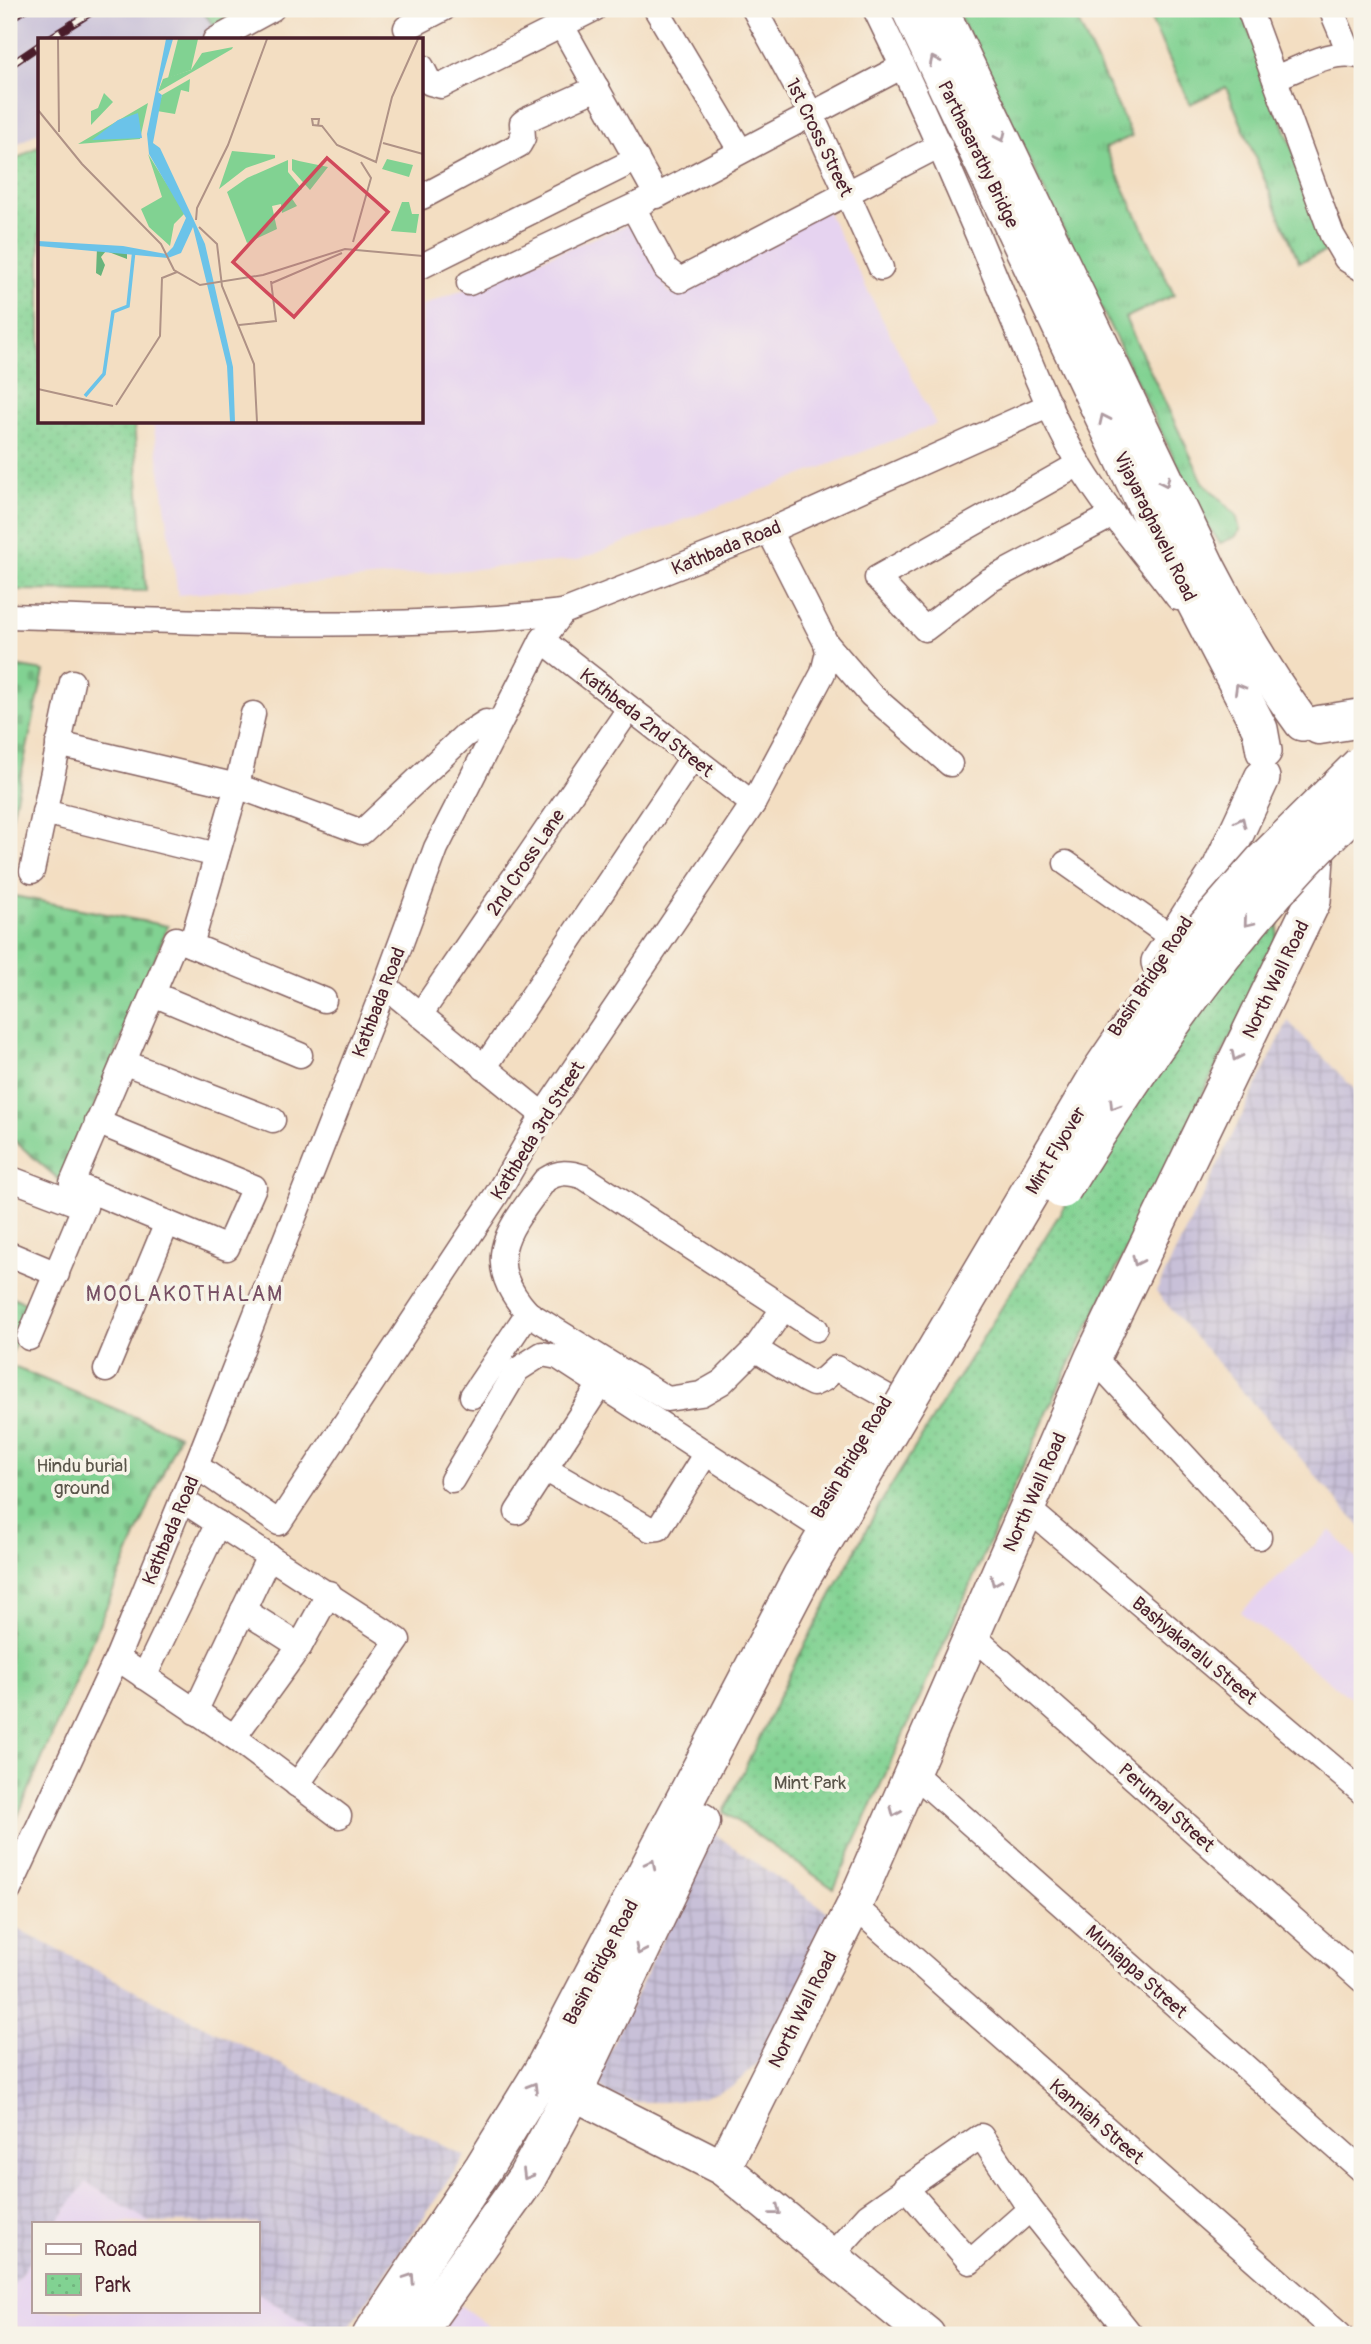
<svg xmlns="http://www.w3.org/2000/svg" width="1371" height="2344" viewBox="0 0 1371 2344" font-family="Pangolin,sans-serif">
  <defs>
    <pattern id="industrial-grid" width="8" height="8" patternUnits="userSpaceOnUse" patternTransform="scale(1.75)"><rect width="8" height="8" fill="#c8c0d8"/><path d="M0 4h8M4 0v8" fill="none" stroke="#ada5ba"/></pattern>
    <pattern id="grass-tufts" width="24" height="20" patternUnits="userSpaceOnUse" patternTransform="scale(1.75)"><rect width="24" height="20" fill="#81d292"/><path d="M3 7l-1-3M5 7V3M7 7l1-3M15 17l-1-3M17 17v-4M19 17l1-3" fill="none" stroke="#71b47e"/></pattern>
    <pattern id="cemetery-stones" width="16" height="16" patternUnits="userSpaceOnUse" patternTransform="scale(1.75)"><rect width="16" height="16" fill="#81d292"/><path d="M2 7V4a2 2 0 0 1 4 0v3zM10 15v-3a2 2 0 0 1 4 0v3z" fill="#71b47e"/></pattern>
    <pattern id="park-dots" width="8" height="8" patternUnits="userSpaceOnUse" patternTransform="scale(1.75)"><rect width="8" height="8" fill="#81d292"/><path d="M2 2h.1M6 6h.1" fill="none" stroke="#71b47e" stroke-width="1.8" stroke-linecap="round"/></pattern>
  </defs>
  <rect width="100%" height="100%" fill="#f7f3e8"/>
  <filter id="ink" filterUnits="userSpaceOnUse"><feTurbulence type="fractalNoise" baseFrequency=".0143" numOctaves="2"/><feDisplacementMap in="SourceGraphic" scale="14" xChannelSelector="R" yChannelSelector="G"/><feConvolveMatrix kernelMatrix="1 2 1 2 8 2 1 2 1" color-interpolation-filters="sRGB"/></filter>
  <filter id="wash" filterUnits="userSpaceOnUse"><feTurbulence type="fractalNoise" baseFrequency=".00686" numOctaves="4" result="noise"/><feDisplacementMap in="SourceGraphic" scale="28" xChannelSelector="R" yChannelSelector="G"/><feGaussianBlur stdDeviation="1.57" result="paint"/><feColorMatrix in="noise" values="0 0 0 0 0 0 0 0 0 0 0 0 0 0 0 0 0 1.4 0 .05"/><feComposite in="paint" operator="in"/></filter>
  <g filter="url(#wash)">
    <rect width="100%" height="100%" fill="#f3dec2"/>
    <g fill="#e6d3f0">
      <path d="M826,209L936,424L578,560L178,595L153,422H422V306L632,223L670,294Z"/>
      <path d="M1331,1530L1362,1566V1707L1240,1612Z"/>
      <path d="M86,2181L151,2223H56Z"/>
      <path d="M33,2256V2311H257V2292L325,2335H30L9,2320V2291Z"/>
      <path d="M460,2305L501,2335H437Z"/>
    </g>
    <g fill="url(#industrial-grid)">
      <path d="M1288,1021L1362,1097V1529L1156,1292Z"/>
      <path d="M713,1833L838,1919L758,2063L732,2087L702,2098L664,2102H633L606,2094L596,2079Z"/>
      <path d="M9,1924L178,2013L465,2156L344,2335H325L257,2292V2223H151L86,2182L56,2223H33V2256L9,2291Z"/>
    </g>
    <path fill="#c8c0d8" d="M9,9H201L214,26L203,40H40V131L9,149Z"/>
    <g fill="url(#grass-tufts)" stroke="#66785e" stroke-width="2">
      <path d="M956,9H1072L1132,136L1105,148L1174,295L1125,318L1203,482L1236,515L1240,530L1235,537L1220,543L1204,520Z"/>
      <path d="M1146,9H1241L1330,250L1299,262L1226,87L1190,104Z"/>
    </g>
    <g fill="url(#cemetery-stones)" stroke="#66785e" stroke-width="2">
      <path d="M9,665L44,671L9,830Z"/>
      <path d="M9,895L168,926L63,1183L9,1136Z"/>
      <path d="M9,1295L31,1306L9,1359Z"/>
      <path d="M9,1365L179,1435L9,1837Z"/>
    </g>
    <g fill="url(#park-dots)" stroke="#66785e" stroke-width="2">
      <path d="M201,9H246L214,26Z"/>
      <path d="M40,145V422H134L146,591L9,590V164Z"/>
      <path d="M1281,901L1276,945L1061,1382L834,1889L724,1812L790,1673L880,1504L1145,1076Z"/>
    </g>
  </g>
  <g filter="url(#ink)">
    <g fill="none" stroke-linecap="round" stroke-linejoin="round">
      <defs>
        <g id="minor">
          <path d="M656,9L740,150"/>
          <path d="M754,9L812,116L881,268"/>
          <path d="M875,9C919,99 959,189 997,281C1023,343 1046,408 1080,466C1109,513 1145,554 1178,598"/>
          <path d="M1249,9L1332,235L1346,259L1362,269"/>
          <path d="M1331,9L1350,54"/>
          <path d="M562,26L657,196L903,66"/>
          <path d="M406,28L443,9"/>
          <path d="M215,40L272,9"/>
          <path d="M422,67L430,83L441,86L594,9"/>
          <path d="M1275,78C1301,68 1335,47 1362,57"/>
          <path d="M422,197L519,145L523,138L522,123L526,120L597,88"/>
          <path d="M633,207L666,269L680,280L940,145"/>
          <path d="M422,266L637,159"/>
          <path d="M469,283L647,200"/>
          <path d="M1079,464L877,578L925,629L988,581L1113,515"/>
          <path d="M769,531L826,643L871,695L950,764"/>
          <path d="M9,616C193,621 379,632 563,612"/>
          <path d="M542,640L753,804"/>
          <path d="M58,744L237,786L362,832L464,736L486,722L497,725"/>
          <path d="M44,812L217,855"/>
          <path d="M1066,863L1174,939"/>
          <path d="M32,871L72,682"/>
          <path d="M191,945L237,786L253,714"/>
          <path d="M385,986L543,1115"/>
          <path d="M153,994L300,1055"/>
          <path d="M420,1015L629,709"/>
          <path d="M123,1062L273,1120"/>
          <path d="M484,1068L692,758"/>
          <path d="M97,1122L254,1187L227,1248L72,1183L176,939L324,1000"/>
          <path d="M9,1178L85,1207"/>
          <path d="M9,1254L57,1274"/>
          <path d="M528,1313C479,1259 510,1228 545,1180C559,1171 569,1172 584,1177L816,1329"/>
          <path d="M29,1338L91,1191"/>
          <path d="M755,1349L783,1309"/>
          <path d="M1093,1357L1259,1537"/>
          <path d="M106,1370L167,1223"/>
          <path d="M472,1396L528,1313L667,1399L701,1394L722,1382L755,1349L805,1380L813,1384L824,1379L836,1368L888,1397"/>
          <path d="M196,1466L279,1523L497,1194L543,1115L753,804L823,673L828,652L826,643"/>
          <path d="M545,1469L650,1529L659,1528L706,1453"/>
          <path d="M452,1480L517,1370L542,1354L558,1357L812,1522"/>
          <path d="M182,1500L398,1640L297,1785"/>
          <path d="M1027,1508L1362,1792"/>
          <path d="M517,1512L600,1385"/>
          <path d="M243,1610L300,1646"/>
          <path d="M971,1634L1362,1980"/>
          <path d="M117,1658L234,1737L339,1816"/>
          <path d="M144,1677L218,1523"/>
          <path d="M195,1712L269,1556"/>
          <path d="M234,1737L300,1646L329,1593"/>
          <path d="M912,1772L1362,2170"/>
          <path d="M9,1890L117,1658L196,1466L385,986L436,848L542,640L563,612L769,531L1050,405"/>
          <path d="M854,1906L1340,2335"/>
          <path d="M905,2187L970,2262L1030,2209"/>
          <path d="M832,2255L868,2215L981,2136L1030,2209L1131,2335"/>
        </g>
        <g id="secondary">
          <path d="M909,9L1157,531L1260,729L1264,751"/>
          <path d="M940,9L1208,568C1236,622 1266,674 1302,723"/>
          <path d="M1159,962L1220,868L1262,778"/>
          <path d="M573,2092L723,2168L927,2335"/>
          <path d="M723,2168L854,1906L1093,1357L1313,901L1318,830"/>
        </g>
        <g id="primary">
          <path d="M1319,725L1362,718"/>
          <path d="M372,2335L484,2167L543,2071L802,1576L854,1489"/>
          <path d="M415,2335L526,2179L573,2092L701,1822"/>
        </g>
      </defs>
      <use href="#minor" stroke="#856260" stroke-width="27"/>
      <use href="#secondary" stroke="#856260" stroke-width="38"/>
      <use href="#primary" stroke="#856260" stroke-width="41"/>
      <use href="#minor" stroke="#fff" stroke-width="24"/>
      <use href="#secondary" stroke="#fff" stroke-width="35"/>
      <use href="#primary" stroke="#fff" stroke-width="38"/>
      <defs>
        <g id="rail">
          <path d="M9,19L25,9"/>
          <path d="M47,40L96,9"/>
          <path d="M9,66L40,45"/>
        </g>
      </defs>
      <use href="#rail" stroke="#4a1f2b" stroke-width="8"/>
      <use href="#rail" stroke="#f7f3e8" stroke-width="5" stroke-dasharray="16" stroke-linecap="butt"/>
      <defs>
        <g id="primary-bridge">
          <path d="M1062,1189C1149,1048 1241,915 1362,802"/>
          <path d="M854,1489L1102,1070L1158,988L1184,952L1263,862L1362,764"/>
        </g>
      </defs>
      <use href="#primary-bridge" stroke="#856260" stroke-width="41" stroke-linecap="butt"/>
      <use href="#primary-bridge" stroke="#fff" stroke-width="38"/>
    </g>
    <defs><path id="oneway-chevron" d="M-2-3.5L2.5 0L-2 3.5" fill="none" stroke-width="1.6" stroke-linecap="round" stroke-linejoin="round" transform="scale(1.75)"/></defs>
    <g stroke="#ae9aa0">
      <use href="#oneway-chevron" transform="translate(934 61) rotate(-116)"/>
      <use href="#oneway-chevron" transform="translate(1001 137) rotate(65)"/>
      <use href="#oneway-chevron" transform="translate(1104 419) rotate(-115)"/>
      <use href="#oneway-chevron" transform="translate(1165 482) rotate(64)"/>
      <use href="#oneway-chevron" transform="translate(1239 688) rotate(-120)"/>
      <use href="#oneway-chevron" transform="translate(1241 822) rotate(-65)"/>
      <use href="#oneway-chevron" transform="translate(1248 922) rotate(130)"/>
      <use href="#oneway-chevron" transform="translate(1236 1056) rotate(116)"/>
      <use href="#oneway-chevron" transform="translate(1114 1105) rotate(122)"/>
      <use href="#oneway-chevron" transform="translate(1137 1261) rotate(115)"/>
      <use href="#oneway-chevron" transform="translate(995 1581) rotate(114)"/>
      <use href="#oneway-chevron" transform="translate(895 1812) rotate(113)"/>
      <use href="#oneway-chevron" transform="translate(651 1864) rotate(-62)"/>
      <use href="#oneway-chevron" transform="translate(640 1950) rotate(115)"/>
      <use href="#oneway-chevron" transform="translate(533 2087) rotate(-59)"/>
      <use href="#oneway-chevron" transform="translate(527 2175) rotate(121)"/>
      <use href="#oneway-chevron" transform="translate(776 2211) rotate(38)"/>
      <use href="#oneway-chevron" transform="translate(410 2278) rotate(-56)"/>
    </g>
  </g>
  <g text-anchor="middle" stroke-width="7" stroke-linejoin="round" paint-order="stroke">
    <g font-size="19" fill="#4a1f2b" stroke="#f7f3e8">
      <text transform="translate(820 137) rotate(64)" y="7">1st Cross Street</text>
      <text transform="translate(979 154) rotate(64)" y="7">Parthasarathy Bridge</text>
      <text transform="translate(1156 526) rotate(64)" y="7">Vijayaraghavelu Road</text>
      <text transform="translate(726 547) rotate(-22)" y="7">Kathbada Road</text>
      <text transform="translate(647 722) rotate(38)" y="7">Kathbeda 2nd Street</text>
      <text transform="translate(525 862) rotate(-56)" y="7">2nd Cross Lane</text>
      <text transform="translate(1150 976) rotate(-57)" y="7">Basin Bridge Road</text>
      <text transform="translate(1275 979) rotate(-64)" y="7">North Wall Road</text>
      <text transform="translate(378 1002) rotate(-69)" y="7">Kathbada Road</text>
      <text transform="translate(537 1130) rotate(-58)" y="7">Kathbeda 3rd Street</text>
      <text transform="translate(1055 1150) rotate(-59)" y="7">Mint Flyover</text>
      <text transform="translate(851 1457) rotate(-59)" y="7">Basin Bridge Road</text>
      <text transform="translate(1034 1492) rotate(-66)" y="7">North Wall Road</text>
      <text transform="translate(170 1530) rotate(-67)" y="7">Kathbada Road</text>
      <text transform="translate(1195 1650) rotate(40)" y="7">Bashyakaralu Street</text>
      <text transform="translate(1167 1807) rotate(42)" y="7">Perumal Street</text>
      <text transform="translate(600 1962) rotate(-62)" y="7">Basin Bridge Road</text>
      <text transform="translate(1137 1971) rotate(42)" y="7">Muniappa Street</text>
      <text transform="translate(802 2009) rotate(-63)" y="7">North Wall Road</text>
      <text transform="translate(1097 2121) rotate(41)" y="7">Kanniah Street</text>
    </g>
    <g font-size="19" fill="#5a554a" stroke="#f7f3e8">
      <text x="82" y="1472">Hindu burial<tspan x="82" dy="22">ground</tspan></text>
      <text x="810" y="1789">Mint Park</text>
    </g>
    <g font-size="21" letter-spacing="2" fill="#774f64" stroke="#f7f3e8">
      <text x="185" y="1301">MOOLAKOTHALAM</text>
    </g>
  </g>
  <g transform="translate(38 38)">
    <rect width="385" height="385" fill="#f3dec2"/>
    <path d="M59,210L89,213V221L68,213L63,219L67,227L63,238L58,235Z" fill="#68b47c"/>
    <path d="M195,9L194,11L120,54L125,41L153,32L164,15ZM66,55L75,64L53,87V73L60,70ZM110,65L102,101L40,106ZM194,113L237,117V120L208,130L181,151ZM110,116L147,175L136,186L132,208L111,189L103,171L124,159Z" fill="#81d292"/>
    <path d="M349,121L375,127L371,139L344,131ZM250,122V134L264,151L253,159L259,168L244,175L243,166L234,168L239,191L209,205L189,154L209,140Z" fill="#81d292"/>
    <path d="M140,1H160L153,32L130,40ZM152,41L151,54L143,52L137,76L119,73L124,57ZM254,121L261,123L290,129L272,152L254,132Z" fill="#81d292"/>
    <path d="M364,164H371L374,176H381L378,195L353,193Z" fill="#81d292"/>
    <path d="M128,1H135L120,54L124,57L115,105L122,110L167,206L195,329L197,384H192L189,328L155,189L143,215L130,220L0,208V203L85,208L128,216L135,209L148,180L111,116L109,96ZM100,75L104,100L54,102L80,82Z" fill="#6bc3e9"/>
    <path fill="none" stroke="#6bc3e9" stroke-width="3.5" d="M47,358L66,336L75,274L90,268L96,212"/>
    <path fill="none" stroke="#af9286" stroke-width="2" d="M20,1L21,94M0,72L44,126L123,206L136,232L162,247L225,237L307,211L385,218M280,88L281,81H274L275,87L284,88L299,107L338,124L354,59L380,1M345,105L385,116M158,182L159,170L190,107L229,1M161,189L179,206L184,248L216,326L219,384M315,204L333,140L323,124M234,245L304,215M201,287L238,283L233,243M0,351L75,368M78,367L122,298L124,240L139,234"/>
    <path fill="#d1495b" fill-opacity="0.15" stroke="#d1495b" stroke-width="3.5" d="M289,120L350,174L256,279L195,224Z"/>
    <rect width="385" height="385" fill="none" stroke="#4a1f2b" stroke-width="3.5"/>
  </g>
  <rect width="1371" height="2344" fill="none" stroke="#f7f3e8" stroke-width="35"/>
  <rect x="32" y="2222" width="228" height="91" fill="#f7f3e8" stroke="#b29e9c" stroke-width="2"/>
  <rect x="46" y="2244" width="35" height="10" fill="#ffffff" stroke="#b29e9c" stroke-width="2"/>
  <text x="94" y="2256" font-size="21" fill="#4a1f2b">Road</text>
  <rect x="46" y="2274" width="35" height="21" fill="url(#park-dots)" stroke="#b29e9c" stroke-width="2"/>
  <text x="94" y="2292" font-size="21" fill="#4a1f2b">Park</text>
</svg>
